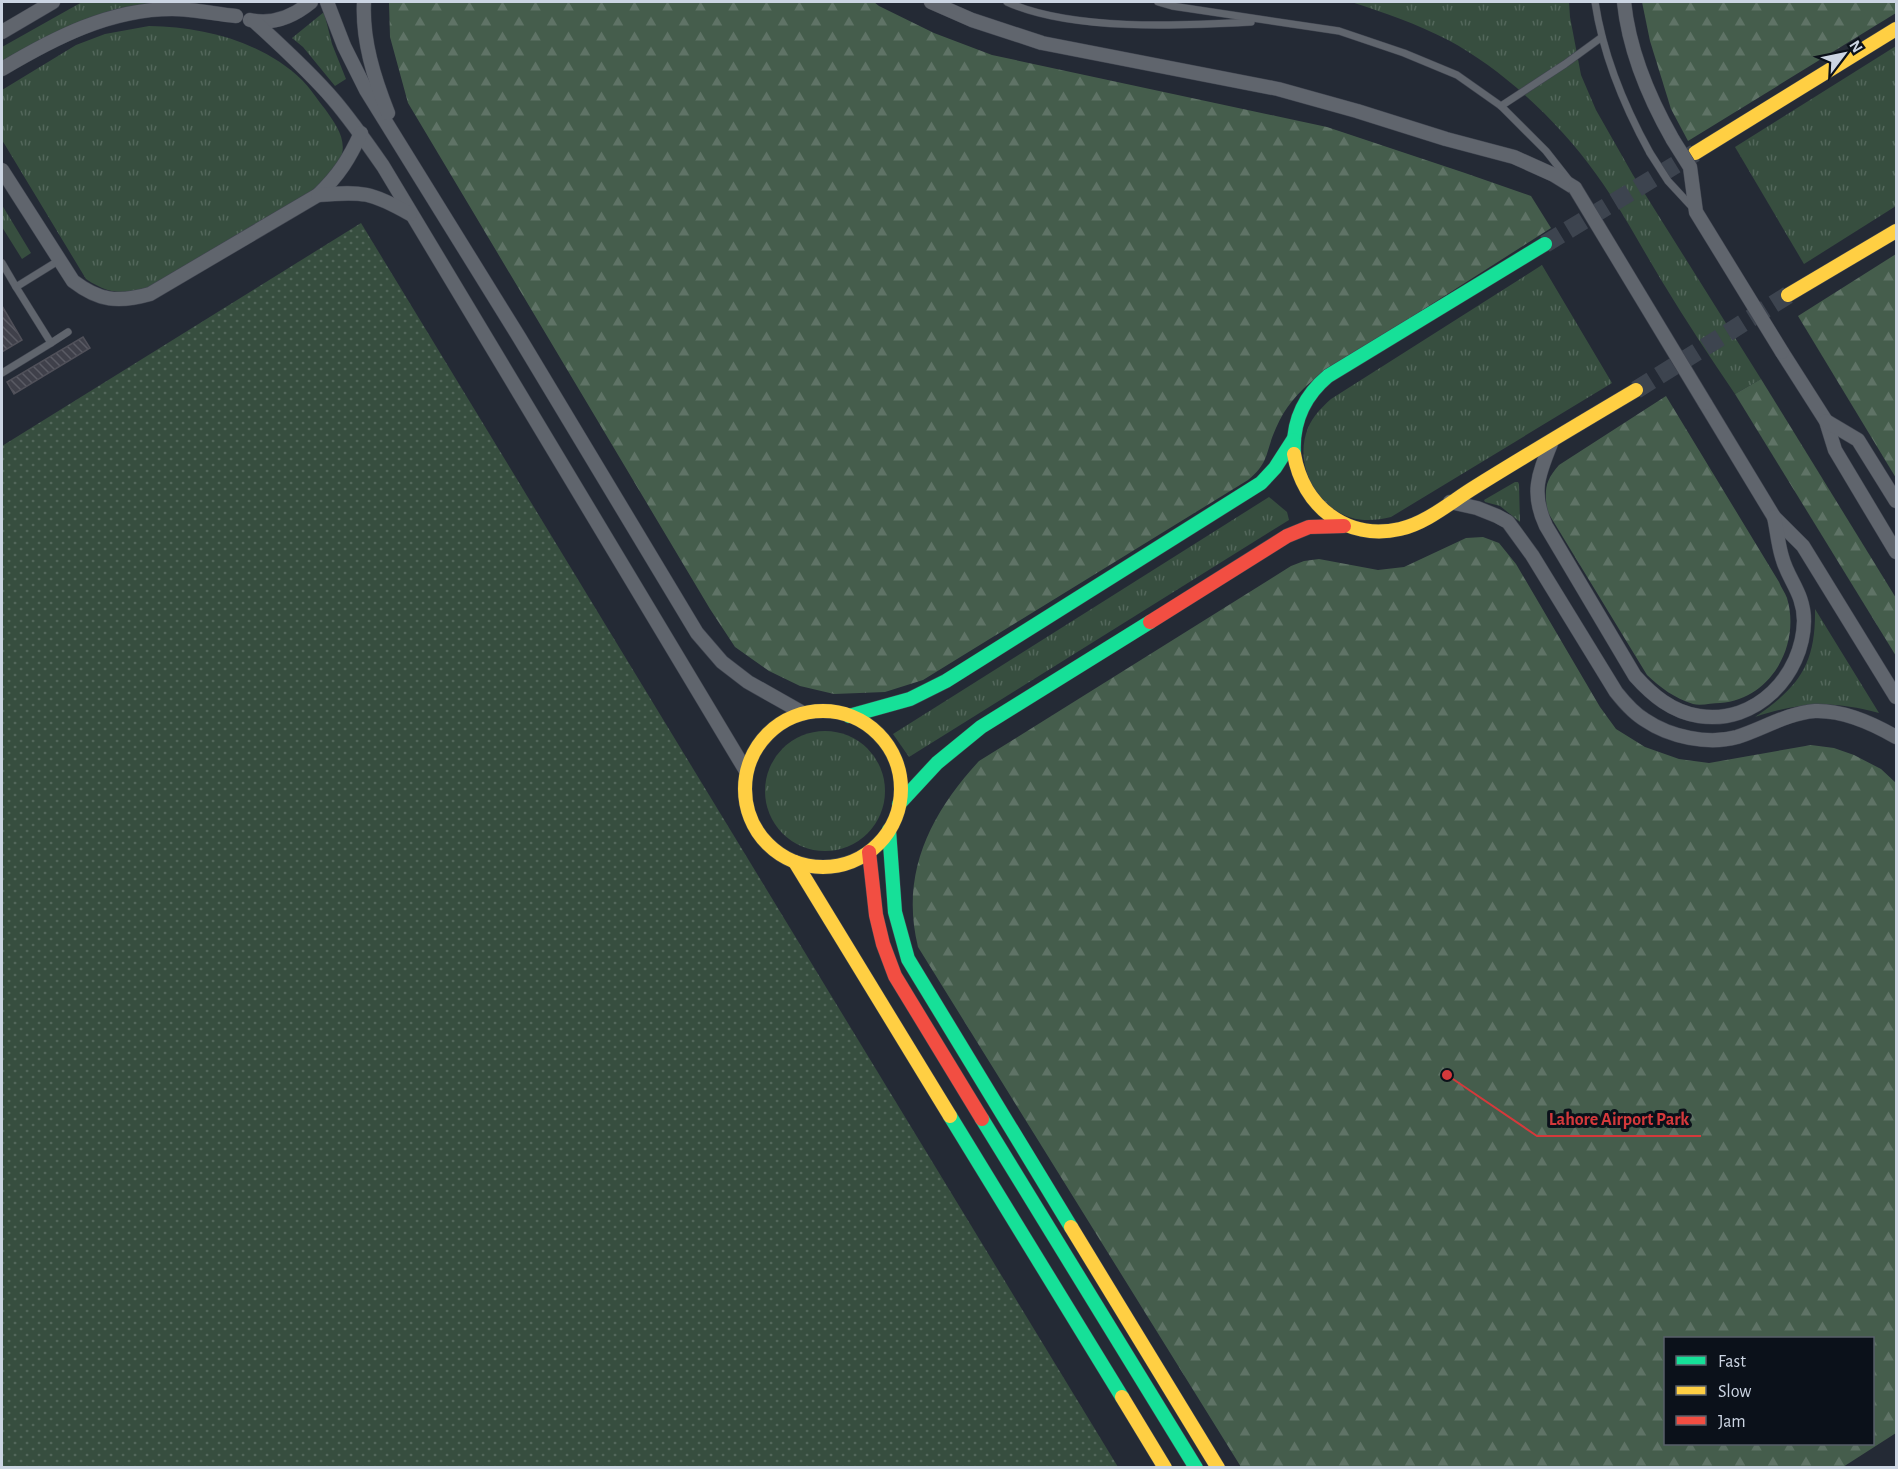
<svg xmlns="http://www.w3.org/2000/svg" width="1898" height="1469" viewBox="0 0 1898 1469" font-family="'Alegreya Sans',sans-serif">
  <defs>
    <pattern id="grass-tufts" width="24" height="20" patternUnits="userSpaceOnUse" patternTransform="scale(1.5)"><rect width="24" height="20" fill="#374e3f"/><path d="M3 7l-1-3M5 7V3M7 7l1-3M15 17l-1-3M17 17v-4M19 17l1-3" fill="none" stroke="#53675b"/></pattern>
    <pattern id="forest-firs" width="22" height="20" patternUnits="userSpaceOnUse" patternTransform="scale(1.5)"><rect width="22" height="20" fill="#455d4c"/><path d="M5 1l3.5 6h-7zM16 11l3.5 6h-7z" fill="#5f7366"/></pattern>
    <pattern id="park-dots" width="8" height="8" patternUnits="userSpaceOnUse" patternTransform="scale(1.5)"><rect width="8" height="8" fill="#374e3f"/><path d="M2 2h.1M6 6h.1" fill="none" stroke="#53675b" stroke-width="1.8" stroke-linecap="round"/></pattern>
    <pattern id="building-back-hatch" width="6" height="6" patternUnits="userSpaceOnUse" patternTransform="scale(1.5)"><rect width="6" height="6" fill="#3f404a"/><path d="M-1 5l2 2M0 0l6 6M5-1l2 2" fill="none" stroke="#5a5b64"/></pattern>
  </defs>
  <rect width="100%" height="100%" fill="#242a35"/>
  <g fill="url(#grass-tufts)">
    <path d="M82,2H199V3L66,28L38,41L4,62L2,61V47Z"/>
    <path d="M1351,2H1569L1570,17L1581,75L1596,110L1633,175L1761,379L1735,394C1710,357 1686,321 1663,283C1641,247 1621,208 1596,174C1560,123 1504,70 1448,40C1417,24 1383,12 1351,2Z"/>
    <path d="M324,12L332,44L346,79L335,86L303,47L292,38Z"/>
    <path d="M149,26C203,27 262,41 302,80C310,88 317,99 325,109C334,122 346,137 342,154C341,164 333,174 328,183L149,291C122,293 110,295 86,279L2,140V90L76,45L105,34Z"/>
    <path d="M1896,46V206L1804,264L1735,147Z"/>
    <path d="M2,205L31,253L22,259L2,227Z"/>
    <path d="M1542,265L1612,383L1391,517C1375,521 1357,522 1342,514C1311,498 1295,460 1308,428C1313,416 1321,408 1331,399Z"/>
    <path d="M1515,482H1518L1519,484L1520,522L1500,506L1485,502L1484,500Z"/>
    <path d="M1269,497L1287,512L1289,520L909,757L893,734Z"/>
    <path d="M1815,609L1879,713C1832,700 1801,702 1755,717C1799,687 1816,664 1815,609Z"/>
    <circle cx="825" cy="791" r="60"/>
  </g>
  <g fill="url(#forest-firs)" fill-rule="evenodd">
    <path d="M389,2H874L879,6L934,33L992,55L1327,127L1465,173L1531,196L1551,228L1316,378C1298,392 1285,407 1276,428C1265,452 1270,462 1248,480L923,680L885,692L834,694L800,686L769,671L735,647L710,609L408,103L390,37Z"/>
    <path d="M1642,2H1896V13L1688,141L1671,109L1650,41Z"/>
    <path d="M1896,254V478L1798,316Z"/>
    <path d="M1761,379L1896,598V656L1735,394Z"/>
    <path d="M1666,396L1779,582C1781,587 1785,593 1787,598C1801,645 1771,699 1720,703C1712,703 1701,706 1693,704C1674,698 1661,688 1647,675L1547,511C1545,490 1544,482 1559,465Z"/>
    <path d="M1483,537L1499,543L1516,564L1600,707L1616,729L1645,747L1679,759L1709,763L1811,745L1834,748L1854,755L1881,769L1896,783V1433L1843,1467H1241L918,947C900,874 930,814 979,761L1291,566L1304,561L1319,559L1378,570L1404,567L1466,538ZM1872,1338V1444H1666V1338Z"/>
  </g>
  <path fill="url(#park-dots)" d="M361,223L1118,1467H2V446Z"/>
  <g fill="url(#building-back-hatch)" stroke="#505059" stroke-width="1.5">
    <path d="M2,306L22,340L2,352Z"/>
    <path d="M83,337L90,348L14,394L7,382Z"/>
  </g>
  <g fill="none" stroke-linecap="round" stroke-linejoin="round">
    <g stroke="#3d444f" stroke-width="18" stroke-dasharray="18 9" stroke-linecap="butt">
      <path d="M1545,244L1695,153"/>
      <path d="M1636,390L1788,295"/>
    </g>
    <defs>
      <g id="lane">
        <path d="M1007,2C1071,31 1180,26 1251,22"/>
        <path d="M1158,2L1172,6L1339,31L1404,53L1457,75L1501,106L1546,151L1568,179"/>
        <path d="M1595,2C1603,55 1624,106 1650,153"/>
        <path d="M1501,106L1565,64L1602,37"/>
        <path d="M2,263L16,287L58,261"/>
        <path d="M16,287L51,343L68,332"/>
        <path d="M2,373L51,343"/>
      </g>
      <g id="street">
        <path d="M327,2L344,46L366,90L519,337L697,633L722,662L748,682L803,713"/>
        <path d="M364,2C362,40 374,78 388,113"/>
        <path d="M931,2L972,20L1042,43L1278,89L1357,111L1446,139L1514,157L1554,175L1575,188"/>
        <path d="M1624,2C1629,50 1649,98 1673,140"/>
        <path d="M250,20C273,25 294,16 311,2"/>
        <path d="M254,21C281,46 309,71 333,99C351,120 367,143 383,166L746,771"/>
        <path d="M2,32L53,2"/>
        <path d="M2,69C54,38 110,9 172,9C193,9 215,14 236,16"/>
        <path d="M2,170L73,281C99,301 118,303 150,294L318,195C339,175 349,159 361,133"/>
        <path d="M318,195C363,191 371,192 410,214"/>
        <path d="M1782,352L1826,421L1835,450L1896,552"/>
        <path d="M1705,403L1774,517L1803,546L1896,697"/>
        <path d="M1826,421L1858,440L1896,501"/>
        <path d="M1552,441C1539,473 1530,492 1546,526L1635,676C1652,695 1672,712 1699,716C1756,725 1803,675 1804,621C1804,593 1788,580 1782,557C1778,544 1777,530 1774,517"/>
        <path d="M1450,502L1477,508L1497,516L1508,522L1532,555L1616,692C1624,702 1633,713 1645,720C1670,737 1708,745 1737,737C1763,729 1787,713 1815,711C1844,710 1872,723 1896,737"/>
      </g>
      <g id="fast">
        <path d="M1294,454C1292,422 1303,397 1328,376L1545,244"/>
        <path d="M849,716L910,699L946,681L1261,483L1275,468L1293,440"/>
        <path d="M899,804L937,763L981,727L1150,622"/>
        <path d="M889,830L895,912L908,959L1071,1227"/>
        <path d="M950,1116L1122,1397"/>
        <path d="M982,1119L1196,1468"/>
      </g>
      <g id="slow">
        <path d="M1695,153L1896,29"/>
        <path d="M1788,295L1896,231"/>
        <path d="M1294,454C1303,506 1346,541 1400,529C1427,523 1452,501 1475,487C1528,454 1582,422 1636,390"/>
        <circle cx="823" cy="789" r="78"/>
        <path d="M795,862L950,1116"/>
        <path d="M1071,1227L1218,1468"/>
        <path d="M1122,1397L1165,1468"/>
      </g>
      <g id="jam">
        <path d="M1150,622L1287,536L1309,527L1344,526"/>
        <path d="M869,852L876,915L883,944L895,976L982,1119"/>
      </g>
    </defs>
    <use href="#lane" stroke="#404550" stroke-width="8"/>
    <use href="#street" stroke="#404550" stroke-width="15"/>
    <use href="#fast" stroke="#404550" stroke-width="15"/>
    <use href="#slow" stroke="#404550" stroke-width="15"/>
    <use href="#jam" stroke="#404550" stroke-width="15"/>
    <use href="#lane" stroke="#60656d" stroke-width="7"/>
    <use href="#street" stroke="#60656d" stroke-width="14"/>
    <use href="#fast" stroke="#16e098" stroke-width="14"/>
    <use href="#slow" stroke="#ffcf43" stroke-width="14"/>
    <use href="#jam" stroke="#f24e42" stroke-width="14"/>
    <defs>
      <path id="lane-bridge" d="M1650,153L1668,181L1693,208"/>
      <g id="street-bridge">
        <path d="M1673,140L1690,167L1696,212L1782,352"/>
        <path d="M1575,188L1705,403"/>
      </g>
    </defs>
    <use href="#lane-bridge" stroke="#404550" stroke-width="8" stroke-linecap="butt"/>
    <use href="#street-bridge" stroke="#404550" stroke-width="15" stroke-linecap="butt"/>
    <use href="#lane-bridge" stroke="#60656d" stroke-width="7"/>
    <use href="#street-bridge" stroke="#60656d" stroke-width="14"/>
  </g>
  <path fill="none" stroke="#d5393b" stroke-width="2" d="M1447 1075L1537 1136H1701"/>
  <circle fill="#d5393b" stroke="#0b111a" stroke-width="2" cx="1447" cy="1075" r="6"/>
  <g font-size="18" text-anchor="middle" font-weight="bold" fill="#d5393b" stroke="#0b111a" stroke-width="6" stroke-linejoin="round" paint-order="stroke">
    <text x="1619" y="1125">Lahore Airport Park</text>
  </g>
  <rect width="1898" height="1469" fill="none" stroke="#ccd5e3" stroke-width="6"/>
  <rect x="1664" y="1337" width="210" height="108" fill="#0b111a" stroke="#585f6a" stroke-width="1.5"/>
  <rect x="1676" y="1356" width="30" height="9" fill="#16e098" stroke="#585f6a" stroke-width="1.5"/>
  <text x="1718" y="1367" font-size="18" fill="#ccd5e3">Fast</text>
  <rect x="1676" y="1386" width="30" height="9" fill="#ffcf43" stroke="#585f6a" stroke-width="1.5"/>
  <text x="1718" y="1397" font-size="18" fill="#ccd5e3">Slow</text>
  <rect x="1676" y="1416" width="30" height="9" fill="#f24e42" stroke="#585f6a" stroke-width="1.5"/>
  <text x="1718" y="1427" font-size="18" fill="#ccd5e3">Jam</text>
  <g transform="translate(1844 54) rotate(58)" stroke="#0b111a" stroke-width="4.5" paint-order="stroke">
  <path d="M0-4.5L10 22L0 15L-10 22Z" fill="#ccd5e3"/>
  <text y="-9" font-size="16" font-weight="bold" text-anchor="middle" fill="#ccd5e3">N</text>
  </g>
</svg>
